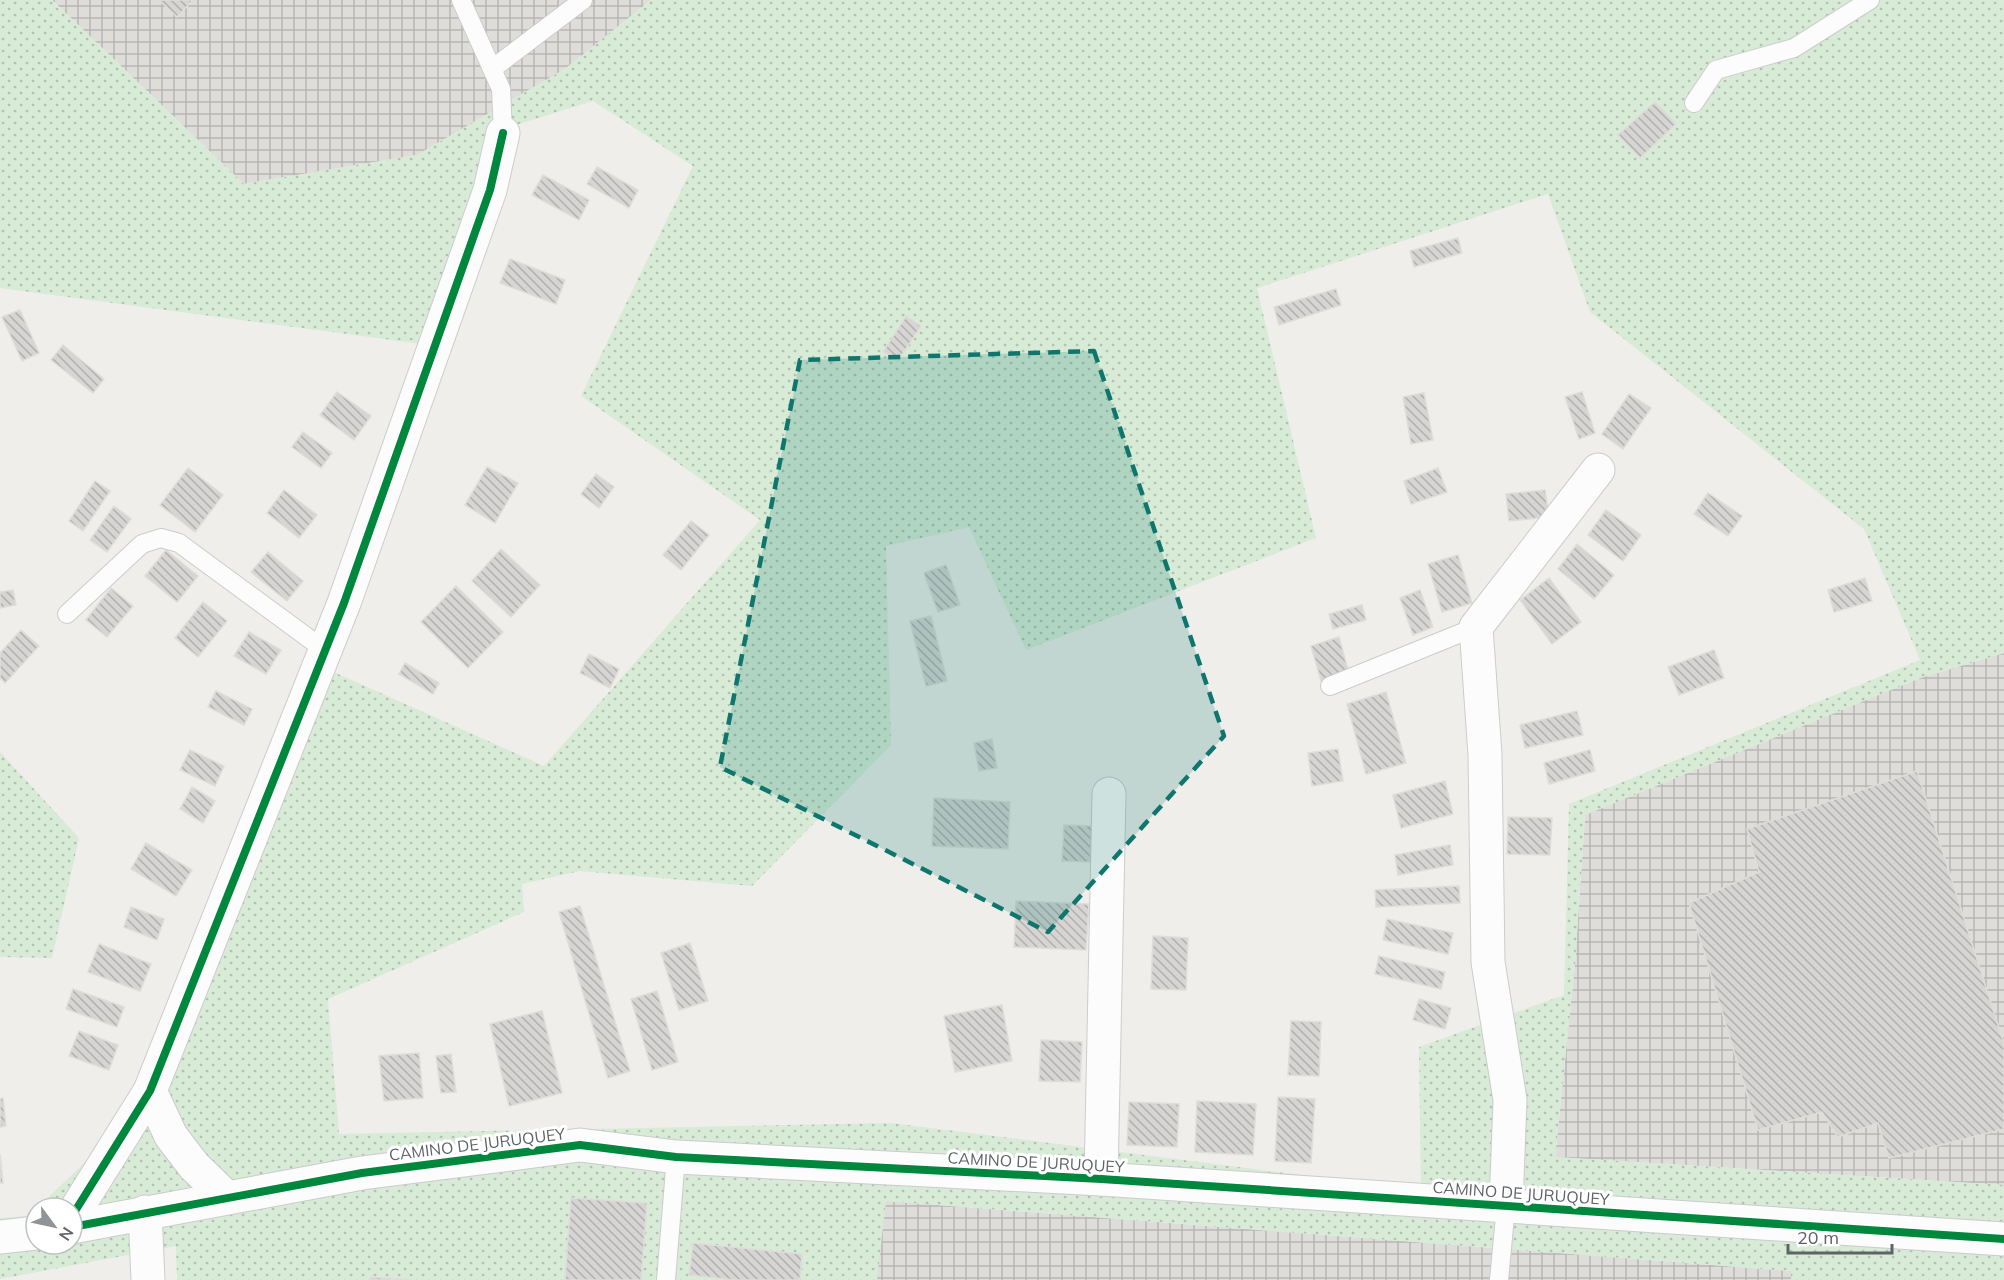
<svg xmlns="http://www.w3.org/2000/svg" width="2004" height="1280" viewBox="0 0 2004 1280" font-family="Mulish,sans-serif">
  <defs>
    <pattern id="industrial-grid" width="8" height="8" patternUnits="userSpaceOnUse" patternTransform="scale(1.5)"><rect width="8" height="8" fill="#dfddda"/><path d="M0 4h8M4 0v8" fill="none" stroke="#b8b7b5"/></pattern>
    <pattern id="grass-dots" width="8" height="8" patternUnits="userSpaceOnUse" patternTransform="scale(1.5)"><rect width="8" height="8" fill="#d8ebd6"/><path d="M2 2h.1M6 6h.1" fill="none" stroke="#b2c2b1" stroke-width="1.8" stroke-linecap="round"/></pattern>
    <pattern id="building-back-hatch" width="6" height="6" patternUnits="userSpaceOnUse" patternTransform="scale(1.5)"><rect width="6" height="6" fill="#d6d5d3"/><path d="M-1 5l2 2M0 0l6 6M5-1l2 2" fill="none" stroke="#b1b0af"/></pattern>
  </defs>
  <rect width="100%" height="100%" fill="#efeeea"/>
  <g fill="url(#industrial-grid)">
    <path d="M52,0H651L565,69L417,155L244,184Z"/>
    <path d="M2004,653V1185L1555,1157L1575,964L1585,815L1920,678Z"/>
    <path d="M885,1201L1791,1271V1280H177Z"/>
  </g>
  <g fill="url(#grass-dots)" fill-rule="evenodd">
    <path d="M0,0H52L244,184L417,155L565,69L651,0H2004V653L1920,678L1585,815L1575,964L1555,1157L2004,1185V1280H1791V1271L886,1201L877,1280H177L176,1246L0,1279V1218L28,1216L36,1209V1244H72V1208H37L162,1089L329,670L544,766L760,520L581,396L693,166L593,101L500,130L430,345L0,288ZM1548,194L1590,312L1864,529L1920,660L1569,804L1564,995L1419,1047L1421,1190L891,1123L339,1134L328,999L524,912L522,884L580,871L752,886L891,745L886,546L969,527L1026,650L1316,538L1257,288Z"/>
    <path d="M0,752L79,838L52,958L0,957Z"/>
  </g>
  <g fill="url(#building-back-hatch)" stroke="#deddd9" stroke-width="1.5">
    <path d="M159,0H193L177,17Z"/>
    <path d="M1655,102L1676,124L1640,158L1618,135Z"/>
    <path d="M597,167L638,190L629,208L587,184Z"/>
    <path d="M543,175L589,200L579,220L532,195Z"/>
    <path d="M1458,238L1462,253L1414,267L1410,251Z"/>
    <path d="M510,259L565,280L556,304L500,283Z"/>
    <path d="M1336,289L1341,305L1279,325L1274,307Z"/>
    <path d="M20,310L39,353L22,361L2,317Z"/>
    <path d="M906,316L921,326L898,361L883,352Z"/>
    <path d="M63,345L104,379L93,393L51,360Z"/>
    <path d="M337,392L371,416L354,440L320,415Z"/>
    <path d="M1582,392L1595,433L1579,439L1565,397Z"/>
    <path d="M1424,393L1433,440L1411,444L1403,397Z"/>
    <path d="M1629,394L1651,408L1623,449L1602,434Z"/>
    <path d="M303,432L332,453L321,468L292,447Z"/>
    <path d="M487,467L518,483L495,523L465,505Z"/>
    <path d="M188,468L223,495L195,532L160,505Z"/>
    <path d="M1438,468L1447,492L1411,504L1404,481Z"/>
    <path d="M596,474L614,487L599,508L581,494Z"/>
    <path d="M95,481L110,491L83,531L69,521Z"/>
    <path d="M284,490L317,515L299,538L267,513Z"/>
    <path d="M1545,490L1549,517L1509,521L1506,494Z"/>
    <path d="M1708,493L1742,516L1728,536L1694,514Z"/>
    <path d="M114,506L131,519L107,552L90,540Z"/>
    <path d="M1606,510L1641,535L1623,561L1588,535Z"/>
    <path d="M691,521L709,535L681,570L663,555Z"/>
    <path d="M1577,544L1614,575L1594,599L1558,569Z"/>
    <path d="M501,549L540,585L511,617L472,581Z"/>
    <path d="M166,550L198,576L177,602L145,576Z"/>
    <path d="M268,552L303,581L287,601L251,572Z"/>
    <path d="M1458,555L1472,603L1442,612L1428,564Z"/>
    <path d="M946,565L960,605L938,612L924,573Z"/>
    <path d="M1549,578L1581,622L1552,644L1520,600Z"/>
    <path d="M1865,578L1872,601L1834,612L1828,590Z"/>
    <path d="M456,586L503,632L468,668L421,622Z"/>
    <path d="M111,588L133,606L107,637L86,620Z"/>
    <path d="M13,590L16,605L0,608V592Z"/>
    <path d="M1420,590L1433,627L1413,635L1400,598Z"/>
    <path d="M203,602L227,621L198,657L175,638Z"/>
    <path d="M1362,605L1366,620L1333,629L1329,614Z"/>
    <path d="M931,616L947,681L926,686L910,621Z"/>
    <path d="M21,630L39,646L5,683L0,678V653Z"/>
    <path d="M249,632L281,650L266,674L234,656Z"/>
    <path d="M1339,637L1349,673L1321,681L1311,646Z"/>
    <path d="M1714,650L1724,678L1679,695L1668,667Z"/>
    <path d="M589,654L619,669L610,688L580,673Z"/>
    <path d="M405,663L439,683L433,694L399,674Z"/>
    <path d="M216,691L252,709L244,725L208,707Z"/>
    <path d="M1386,692L1406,763L1366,774L1347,704Z"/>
    <path d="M1577,711L1583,735L1525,748L1520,725Z"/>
    <path d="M992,739L997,768L979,771L974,743Z"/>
    <path d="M1338,749L1343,781L1312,786L1308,753Z"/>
    <path d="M190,750L224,766L215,786L180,770Z"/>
    <path d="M1590,750L1595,771L1549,784L1544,763Z"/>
    <path d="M1917,771L2004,1044V1129L1889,1158L1878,1123L1838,1137L1822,1112L1758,1130L1689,903L1759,872L1747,829Z"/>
    <path d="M1445,781L1453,814L1401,828L1393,795Z"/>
    <path d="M192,787L215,801L203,823L180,809Z"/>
    <path d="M934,798L1010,802L1008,849L932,846Z"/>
    <path d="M1508,817L1552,818L1550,855L1507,854Z"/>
    <path d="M1064,825L1092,826L1090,862L1062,861Z"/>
    <path d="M146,843L192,870L176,896L131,869Z"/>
    <path d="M1450,845L1453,865L1398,875L1395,855Z"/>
    <path d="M1459,886L1460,903L1376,907L1375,890Z"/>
    <path d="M1016,901L1089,904L1086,950L1014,947Z"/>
    <path d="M580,906L630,1071L608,1078L559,912Z"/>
    <path d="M131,907L164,919L157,940L124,927Z"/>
    <path d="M1387,919L1453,933L1448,954L1383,940Z"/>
    <path d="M1153,936L1188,938L1186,990L1151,989Z"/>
    <path d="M690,943L708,1001L679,1010L661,953Z"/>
    <path d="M99,944L151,964L140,991L88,972Z"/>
    <path d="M1379,956L1445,972L1441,989L1375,974Z"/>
    <path d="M73,989L124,1007L117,1027L66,1009Z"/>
    <path d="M657,991L678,1062L652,1070L631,999Z"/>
    <path d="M1419,999L1451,1008L1445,1029L1413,1020Z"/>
    <path d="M1002,1005L1012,1061L955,1072L944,1016Z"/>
    <path d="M542,1011L562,1093L509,1106L490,1024Z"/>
    <path d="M1291,1021L1321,1022L1319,1076L1288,1075Z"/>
    <path d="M79,1031L118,1045L109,1070L69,1056Z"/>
    <path d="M1041,1040L1082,1042L1080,1082L1039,1081Z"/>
    <path d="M419,1053L423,1098L384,1101L379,1056Z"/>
    <path d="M451,1054L456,1092L441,1093L436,1056Z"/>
    <path d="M1278,1097L1315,1099L1311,1163L1275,1161Z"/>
    <path d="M3,1098L6,1126L0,1127V1099Z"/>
    <path d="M1197,1101L1256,1104L1253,1155L1195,1152Z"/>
    <path d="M1129,1102L1179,1104L1177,1147L1127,1145Z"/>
    <path d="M0,1154L3,1183H0Z"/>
    <path d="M571,1198L647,1203L641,1280H565Z"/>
    <path d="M693,1243L802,1254L800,1280H734L689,1275Z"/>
    <path d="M371,1277L412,1280H370Z"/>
  </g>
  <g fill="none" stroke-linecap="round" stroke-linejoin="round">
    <defs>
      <g id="service">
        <path d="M461,0L501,89L503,133"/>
        <path d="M492,69L583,0"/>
        <path d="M1694,103L1716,70L1794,48L1870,0"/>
        <path d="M67,614L142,544L161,538L179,543L326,651"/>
        <path d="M1330,686L1476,627"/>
        <path d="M666,1280L676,1157"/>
        <path d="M1499,1280L1506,1206"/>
      </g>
      <g id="minor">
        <path d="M150,1091L171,1136L194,1166L226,1197"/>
        <path d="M1101,1179L1109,794"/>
        <path d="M1506,1206L1510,1100L1488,962L1485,755L1476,627L1598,470"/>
        <path d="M145,1212L148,1280"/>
        <path d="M72,1216L150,1091L344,603L490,190L503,133"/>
      </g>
      <g id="tertiary">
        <path d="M72,1227L362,1173L580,1145L676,1157L1101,1179L2004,1239"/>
        <path d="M0,1237L36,1233"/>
      </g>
    </defs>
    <use href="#service" stroke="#cbcccc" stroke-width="20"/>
    <use href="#minor" stroke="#cbcccc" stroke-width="35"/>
    <use href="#tertiary" stroke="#cbcccc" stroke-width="35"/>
    <use href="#service" stroke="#fdfcfc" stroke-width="18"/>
    <use href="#minor" stroke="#fdfcfc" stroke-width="33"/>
    <use href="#tertiary" stroke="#fdfcfc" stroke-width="33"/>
    <defs>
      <g id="cycleway">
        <path d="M72,1216L150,1091L344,603L490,190L503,133"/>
        <path d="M72,1227L362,1173L580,1145L676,1157L1101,1179L2004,1239"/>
      </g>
    </defs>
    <use href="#cycleway" stroke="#fff" stroke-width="11"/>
    <use href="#cycleway" stroke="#00873e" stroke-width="8"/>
  </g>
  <path fill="#0f766e" fill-opacity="0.2" stroke="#0f766e" stroke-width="4.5" stroke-dasharray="12 8" stroke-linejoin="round" d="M1094,351L1224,736L1048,932L720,767L800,360Z"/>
  <g text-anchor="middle" stroke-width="6" stroke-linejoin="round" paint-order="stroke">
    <g font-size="16" fill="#5f6368" stroke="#fff">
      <text transform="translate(477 1144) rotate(-7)" y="6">CAMINO DE JURUQUEY</text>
      <text transform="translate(1036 1162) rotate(3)" y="6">CAMINO DE JURUQUEY</text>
      <text transform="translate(1521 1193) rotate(4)" y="6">CAMINO DE JURUQUEY</text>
    </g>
  </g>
  <g transform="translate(54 1226) rotate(123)"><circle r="28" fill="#ffffff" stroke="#bfc1c3" stroke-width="1.5"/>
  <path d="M0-4.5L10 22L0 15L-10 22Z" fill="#919496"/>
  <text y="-9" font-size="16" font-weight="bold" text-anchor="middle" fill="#5f6368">N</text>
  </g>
  <path d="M1788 1244v9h104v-9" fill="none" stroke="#5f6368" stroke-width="3"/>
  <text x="1797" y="1244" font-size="18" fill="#5f6368" stroke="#ffffff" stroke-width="4.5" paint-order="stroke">20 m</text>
</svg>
